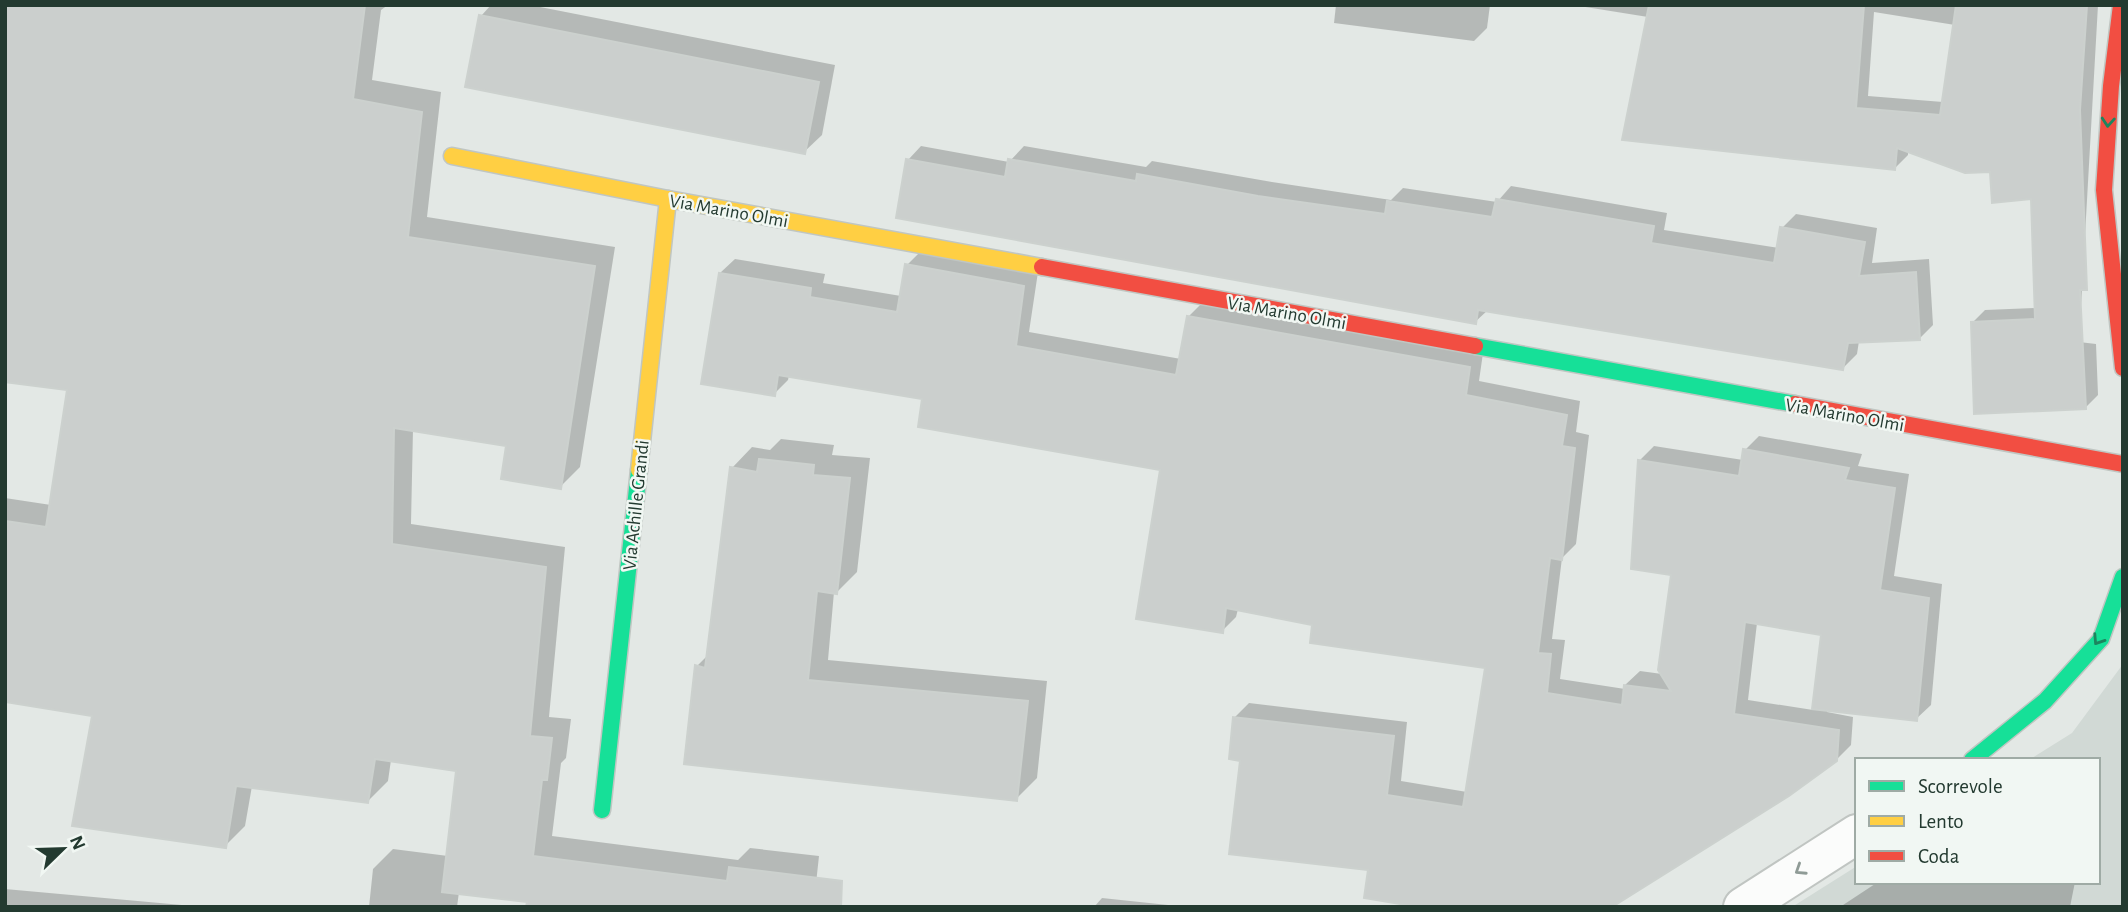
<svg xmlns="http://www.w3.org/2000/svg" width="2128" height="912" viewBox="0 0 2128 912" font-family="'Alegreya Sans',sans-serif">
  <rect width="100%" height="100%" fill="#e3e8e5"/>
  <path fill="#d1d9d5" d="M2123,664V907H1792L1857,866V882H2098V760H2029L2072,733Z"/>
  <g fill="#0003" fill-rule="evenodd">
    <path d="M5,5H388L381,10L372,80L441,92L427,217L615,247L580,467L560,487L508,444L413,429L411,524L565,547L549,717L571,719L566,758L561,763L552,836L738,860L750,848L819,856L814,902L851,907H528L529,901L459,892L457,907H369L373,869L393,849L448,856L458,770L391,760L388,781L368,801L252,786L245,826L225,846L94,714L5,700V498L51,505L69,389Z"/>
    <path d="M491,5H530L835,65L822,135L804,152L481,16Z"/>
    <path d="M1336,5H1490L1487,28L1474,41L1334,23Z"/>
    <path d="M1573,5H2098L2079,342L2096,344L2098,395L2085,408L1972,323L1985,310L2036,308L2033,197L1992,170L1908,150V155L1895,168L1648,17ZM1874,12L1955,25L1943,102L1868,96Z"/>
    <path d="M921,146L1009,162L1024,146L1146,167L1152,161L1272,182L1391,200L1403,188L1497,202L1511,186L1667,213L1664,230L1779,248L1782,228L1796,214L1877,228L1872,263L1929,259L1933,325L1919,339L1859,341L1857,354L1843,368L1488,310L1475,322L908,160Z"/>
    <path d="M921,251L1038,272L1029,332L1181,359L1188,317L1203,302L1483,353L1479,381L1580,401L1576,432L1589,435L1576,544L1562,558L1552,639L1565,640L1560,679L1625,689V685L1640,671L1662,674L1673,574L1639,461L1654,446L1743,460L1745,450L1759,436L1862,454L1858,466L1909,474L1894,576L1942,584L1931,705L1916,719L1827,709V712L1853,717L1851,745L1836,760L1370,868L1242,760L1235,717L1249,703L1407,722L1401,781L1467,792L1487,667L1314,624L1238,609L1236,617L1222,631L1162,469L924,398L789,375L788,380L774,394L720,273L735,259L825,274L823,283L901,296L907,265ZM1757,623L1823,633L1813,710L1748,700Z"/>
    <path d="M781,439L834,445L832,455L870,458L857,572L837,592H834L828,660L1047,681L1037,778L1016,799L697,666L709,654L732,468L752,447L770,450Z"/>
    <path d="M1878,882H2075L2070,907H1840Z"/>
    <path d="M5,889L204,907H5Z"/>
    <path d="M1102,898L1187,907H1094Z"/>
  </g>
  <g fill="#cbcfcd" stroke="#ccd1ce" stroke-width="2">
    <path d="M5,5H365L353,99L422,112L408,237L595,266L561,489L501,479L506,446L394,428L392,544L546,567L530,736L552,738L547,780H542L533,856L727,881L729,867L842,881L841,907H526L527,902L442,892L456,771L375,759L368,803L236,786L226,848L72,826L92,716L5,702V521L46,527L67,390L5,382Z"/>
    <path d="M1649,5H1864L1856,108L1940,115L1956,5H2087L2080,110L2087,290H2080L2086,409L1974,414L1971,322L2035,319L2031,199L1992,203L1990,172L1965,173L1897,148L1895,170L1622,140Z"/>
    <path d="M479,15L819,82L805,154L465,87Z"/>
    <path d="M906,159L1005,177L1008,159L1136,181L1137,174L1258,196L1385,214L1387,201L1492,217L1496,199L1654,226L1651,243L1774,263L1780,227L1865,242L1859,276L1916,272L1920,340L1848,343L1843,370L1478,310L1476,324L896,218Z"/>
    <path d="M905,264L1024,286L1016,346L1176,375L1187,316L1470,367L1466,395L1567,415L1562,446L1575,448L1562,560L1550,558L1538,653L1551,654L1547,693L1622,705L1624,685L1671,691L1658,670L1671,575L1631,569L1638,460L1739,476L1743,449L1849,468L1845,480L1895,488L1880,590L1929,598L1917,721L1812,709L1821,635L1745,622L1734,714L1839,730L1837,761L1789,796L1612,907H1418L1364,898L1368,870L1229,854L1240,761L1229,759L1233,717L1394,736L1387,795L1463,807L1485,668L1310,643L1312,625L1226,608L1223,633L1136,619L1160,470L918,427L922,399L778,375L775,396L701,384L719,273L811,288L810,297L897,312Z"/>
    <path d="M759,459L814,465L813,475L850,478L837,594L817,591L808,680L1028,701L1017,801L684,764L695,665L705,668L730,467L757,472Z"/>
  </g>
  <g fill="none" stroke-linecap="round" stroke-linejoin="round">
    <defs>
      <path id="street" d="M1743,907L1857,834"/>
      <g id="fast">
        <path d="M1475,346L1795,404"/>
        <path d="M1972,760L2045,701L2101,639L2123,577"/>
        <path d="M602,810L639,470"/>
      </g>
      <g id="slow">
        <path d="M452,156L668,199L1042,267"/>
        <path d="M639,470L668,199"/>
      </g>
      <g id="jam">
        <path d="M2121,5L2111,86L2104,190L2123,368"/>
        <path d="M1042,267L1475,346"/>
        <path d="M1795,404L2123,464"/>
      </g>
    </defs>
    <use href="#street" stroke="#c0c5c2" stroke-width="42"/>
    <use href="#fast" stroke="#c0c6c2" stroke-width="19"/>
    <use href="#slow" stroke="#c0c6c2" stroke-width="19"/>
    <use href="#jam" stroke="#c0c6c2" stroke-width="19"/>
    <use href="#street" stroke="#fbfcfb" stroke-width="38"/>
    <use href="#fast" stroke="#16e098" stroke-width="16"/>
    <use href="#slow" stroke="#ffcf43" stroke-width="16"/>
    <use href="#jam" stroke="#f24e42" stroke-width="16"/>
  </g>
  <defs><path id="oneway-chevron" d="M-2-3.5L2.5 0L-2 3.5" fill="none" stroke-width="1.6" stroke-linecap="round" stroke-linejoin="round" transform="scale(1.75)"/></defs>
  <g stroke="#1d855f">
    <use href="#oneway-chevron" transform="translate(2108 122) rotate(94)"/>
    <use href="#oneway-chevron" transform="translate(2098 640) rotate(123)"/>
  </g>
  <use stroke="#8f9b96" href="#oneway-chevron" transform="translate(1800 870) rotate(147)"/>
  <g text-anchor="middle" stroke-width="5" stroke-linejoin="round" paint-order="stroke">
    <g font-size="19" fill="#233a30" stroke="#f1f7f3">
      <text transform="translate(729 210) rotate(10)" y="7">Via Marino Olmi</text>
      <text transform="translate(1287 312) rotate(10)" y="7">Via Marino Olmi</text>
      <text transform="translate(1845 414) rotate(10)" y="7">Via Marino Olmi</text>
      <text transform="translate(635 505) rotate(-84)" y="7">Via Achille Grandi</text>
    </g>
  </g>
  <rect width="2128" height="912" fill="none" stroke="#233a30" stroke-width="14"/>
  <rect x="1855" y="758" width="245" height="126" fill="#f1f7f3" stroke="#9faba5" stroke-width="2"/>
  <rect x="1869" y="781" width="35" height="10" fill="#16e098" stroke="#9faba5" stroke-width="2"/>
  <text x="1918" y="793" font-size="21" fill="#233a30">Scorrevole</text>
  <rect x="1869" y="816" width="35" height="10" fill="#ffcf43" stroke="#9faba5" stroke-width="2"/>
  <text x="1918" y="828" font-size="21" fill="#233a30">Lento</text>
  <rect x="1869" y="851" width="35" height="10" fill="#f24e42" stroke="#9faba5" stroke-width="2"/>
  <text x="1918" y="863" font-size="21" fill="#233a30">Coda</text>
  <g transform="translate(63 849) rotate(67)" stroke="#f1f7f3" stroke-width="5" paint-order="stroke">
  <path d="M0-5L12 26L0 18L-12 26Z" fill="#233a30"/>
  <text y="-10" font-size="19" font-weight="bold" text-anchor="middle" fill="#233a30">N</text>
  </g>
</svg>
